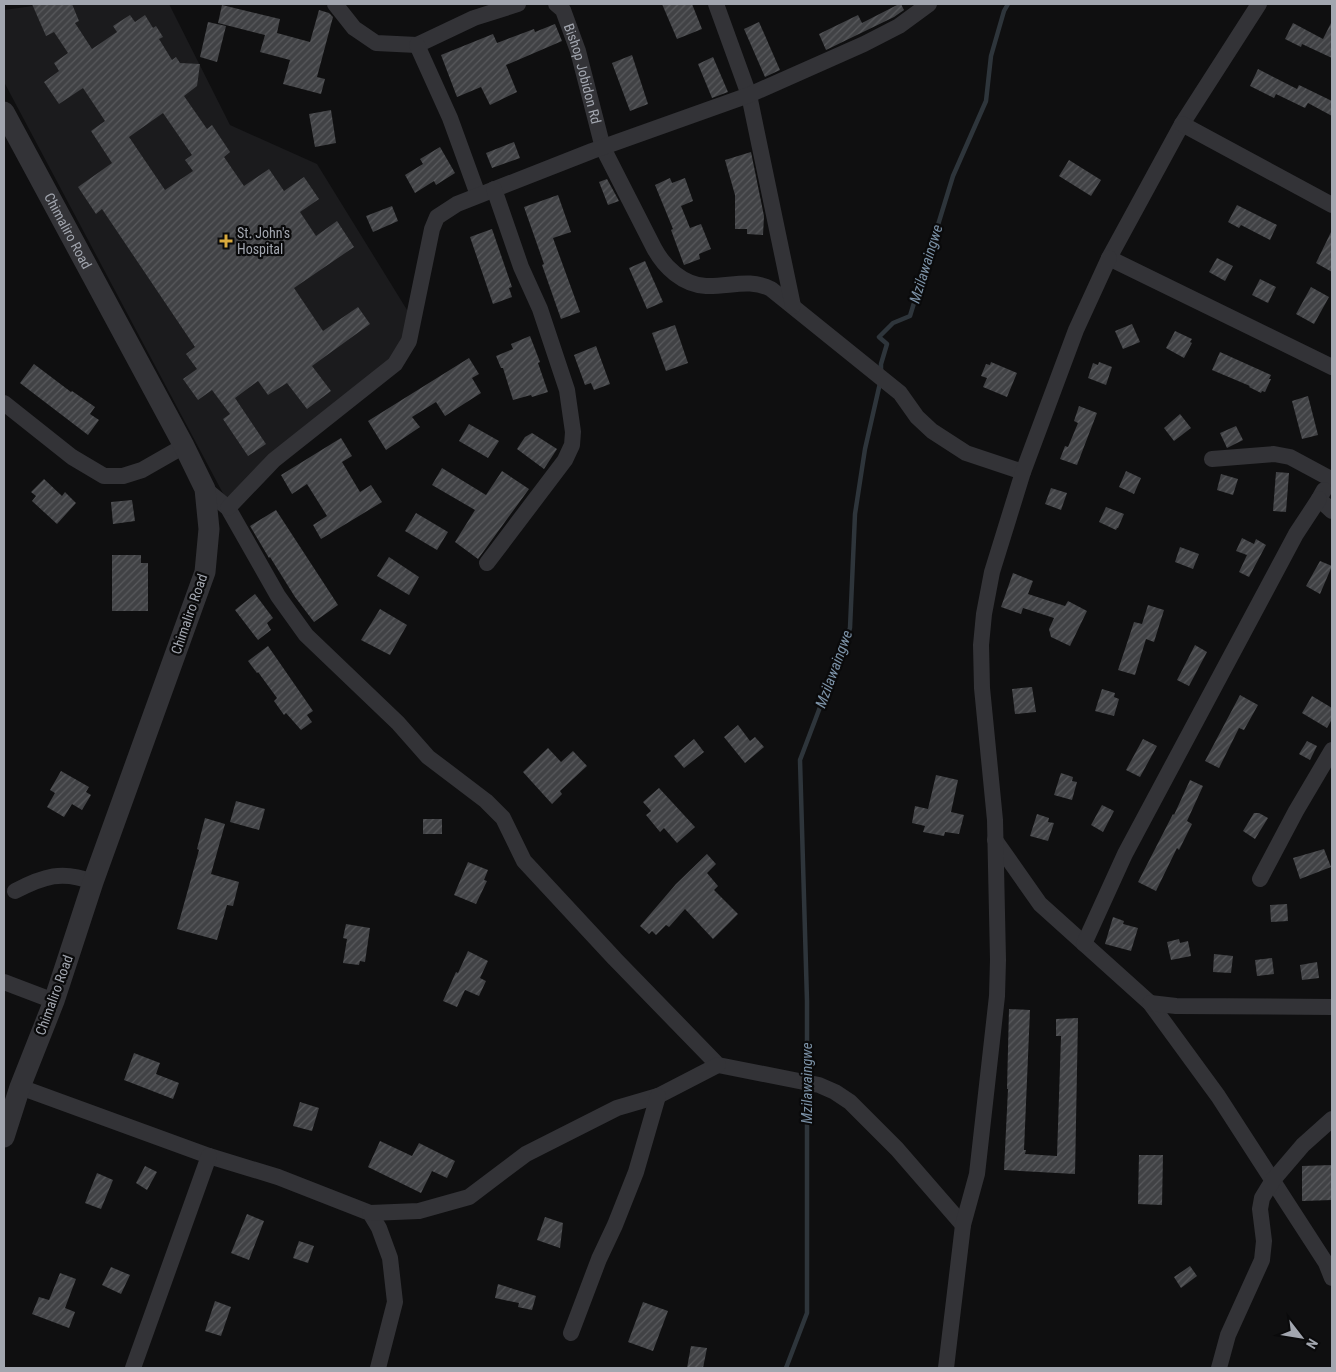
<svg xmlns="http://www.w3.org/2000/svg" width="1336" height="1372" viewBox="0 0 1336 1372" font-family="'Roboto Condensed',sans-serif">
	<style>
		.built { fill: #1b1b1d }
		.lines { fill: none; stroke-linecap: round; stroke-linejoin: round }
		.stream { stroke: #2e353b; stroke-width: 4.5 }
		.building { fill: url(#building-hatch); fill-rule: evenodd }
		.minor { stroke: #333337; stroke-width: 16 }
		.tertiary { stroke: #333337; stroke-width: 21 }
		.poi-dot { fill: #d9aa3e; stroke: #0a0a0b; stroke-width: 2 }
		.labels { text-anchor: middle; stroke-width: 4.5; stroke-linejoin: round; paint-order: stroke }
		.street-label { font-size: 14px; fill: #a2a6af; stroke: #0a0a0b }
		.poi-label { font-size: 14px; fill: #a2a6af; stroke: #0a0a0b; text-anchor: start }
		.water-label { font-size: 15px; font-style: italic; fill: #7c92a7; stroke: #0a0a0b }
	</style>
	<defs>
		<pattern id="building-hatch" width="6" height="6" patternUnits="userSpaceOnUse" patternTransform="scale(1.25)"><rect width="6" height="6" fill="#414245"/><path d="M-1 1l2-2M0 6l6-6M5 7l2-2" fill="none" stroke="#595a5d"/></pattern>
	</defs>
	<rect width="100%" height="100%" fill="#0f0f10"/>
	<path class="built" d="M47,4H169L230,125L317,164L412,318L390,367L226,499L4,82V10Z"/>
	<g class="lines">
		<g class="stream">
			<path d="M881,373V364L887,344L879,337L893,323L910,316L953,176L986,101L991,56L1004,11L1008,4"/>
			<path d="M807,1078V1001L800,760L850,628L855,514L865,449L880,383"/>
			<path d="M786,1368L807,1313V1086"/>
		</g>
	</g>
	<g class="building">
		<path d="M32,4H72L79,21L75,23L92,49L117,32L113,26L130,15L135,22L145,15L153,28L156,26L163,37L159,39L172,60L176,57L180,63L200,64L197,86L184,96L207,129L212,125L230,152L224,157L244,186L269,169L284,191L304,177L319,199L300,212L316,236L337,221L354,247L294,288L323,331L358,307L370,324L312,366L331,391L307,409L287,383L268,395L258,381L235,398L266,444L248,456L223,419L230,414L212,390L198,400L183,379L197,369L186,354L195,347L102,209L96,214L78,187L112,163L91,131L105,121L83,88L59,104L44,82L59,71L54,63L68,53L54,32L46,36ZM163,113L192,155L185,160L193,171L165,190L129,137Z"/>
		<path d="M662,4H692L702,29L677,39Z"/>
		<path d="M899,4H901L904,10L894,17L826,50L819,34L858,15L862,23Z"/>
		<path d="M222,5L280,19L277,33L310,42L319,10L329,13L333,17L317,77L325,79L321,94L283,84L290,60L260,52L265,35L218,23Z"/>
		<path d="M1332,21V58L1302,44L1301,47L1285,39L1293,23L1323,39Z"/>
		<path d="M208,22L226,26L217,62L200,57Z"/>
		<path d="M759,22L780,70L765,77L744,29Z"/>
		<path d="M555,24L562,41L506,65L517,92L490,105L481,87L457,97L441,55L493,34L497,43L534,29L535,32Z"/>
		<path d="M632,55L648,104L630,111L612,63Z"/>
		<path d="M713,57L728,92L712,98L698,64Z"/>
		<path d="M1258,69L1297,89L1299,85L1332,101V116L1308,103L1305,108L1276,94L1274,98L1250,86Z"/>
		<path d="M331,110L336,143L315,147L309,114Z"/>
		<path d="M514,142L520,158L492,168L486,153Z"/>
		<path d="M440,147L455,173L436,185L434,181L415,193L405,175L423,164L420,159Z"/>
		<path d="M751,152L764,216L763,235L747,234V229H735V195L725,160Z"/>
		<path d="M1069,160L1101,180L1091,196L1059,176Z"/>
		<path d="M670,178L672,183L685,178L693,201L681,206L690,228L701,224L711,249L699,254L700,259L684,265L671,230L673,229L655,185Z"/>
		<path d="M607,179L619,201L608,205L599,182Z"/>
		<path d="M558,195L571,232L553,238L580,312L561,319L542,265L544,264L524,207Z"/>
		<path d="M1237,205L1277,225L1270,240L1241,225L1239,228L1228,222Z"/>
		<path d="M392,206L398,221L373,232L366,216Z"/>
		<path d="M492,229L512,287L509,288L512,297L493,304L470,237Z"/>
		<path d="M1332,230V272L1316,263Z"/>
		<path d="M1217,258L1233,266L1225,281L1209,272Z"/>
		<path d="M645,261L663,302L647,309L629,268Z"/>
		<path d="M1260,279L1276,287L1268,303L1252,295Z"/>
		<path d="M1311,287L1329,297L1314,324L1296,314Z"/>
		<path d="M1132,324L1140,342L1123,349L1115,331Z"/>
		<path d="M675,325L688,363L666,371L652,333Z"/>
		<path d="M1175,331L1192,339L1190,342L1192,343L1184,358L1166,348Z"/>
		<path d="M530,336L540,362L538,363L548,392L532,397L531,395L513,400L503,368H501L496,356L513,349L511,344Z"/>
		<path d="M596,346L610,384L594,390L591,383L585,385L574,355Z"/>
		<path d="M1220,352L1271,375L1269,379H1271L1265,392L1262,391L1261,393L1249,387L1250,386L1212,370Z"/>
		<path d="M469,358L479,374L472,378L481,393L445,416L436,402L412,417L420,427L386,450L368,421Z"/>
		<path d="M991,362L1017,373L1007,397L983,387L987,378L981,376L986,364L990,365Z"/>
		<path d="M1099,362L1112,367L1106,385L1088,378L1093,363L1098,365Z"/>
		<path d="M34,364L71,392L72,391L95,407L90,414L99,420L88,435L20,383Z"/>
		<path d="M1308,396L1318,435L1302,439L1292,401Z"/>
		<path d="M1079,406L1097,413L1077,465L1060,459L1065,446L1068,447L1078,423L1074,421Z"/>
		<path d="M1180,414L1191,428L1174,441L1164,428Z"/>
		<path d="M469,424L499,441L488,458L459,441Z"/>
		<path d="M1236,426L1243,440L1227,448L1220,433Z"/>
		<path d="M532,433L557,449L544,469L517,449L525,437Z"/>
		<path d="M341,438L352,456L342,462L360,492L371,485L382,502L321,539L313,525L327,516L307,484L292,494L281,475Z"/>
		<path d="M442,468L486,495L502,471L529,489L478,559L455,542L475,510L432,485Z"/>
		<path d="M1126,471L1141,478L1134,494L1119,487Z"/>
		<path d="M1276,472L1289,473L1286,512L1273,511Z"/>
		<path d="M1221,474L1238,479L1233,495L1217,490Z"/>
		<path d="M44,479L62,496L65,492L76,503L57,524L32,501L36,496L31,492Z"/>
		<path d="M1051,488L1067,493L1061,510L1045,504Z"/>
		<path d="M132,500L135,521L113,524L111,502Z"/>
		<path d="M1106,507L1124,514L1118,528H1117L1116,530L1099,522Z"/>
		<path d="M276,510L338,605L314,622L295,597L270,557L269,558L250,526Z"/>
		<path d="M416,513L448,532L437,550L405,531Z"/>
		<path d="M1242,538L1254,544L1256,539L1266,545L1249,577L1239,572L1247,555L1236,551Z"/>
		<path d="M1180,547L1199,554L1193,569L1175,562Z"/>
		<path d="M112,555H141V563H148V611H112Z"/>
		<path d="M389,557L419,577L409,595L377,576Z"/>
		<path d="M1320,561L1332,566L1320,594L1306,586Z"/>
		<path d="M1013,573L1033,581L1028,594L1065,606L1068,601L1087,611L1070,646L1051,637L1049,629L1054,618L1023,608L1021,614L1001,607Z"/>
		<path d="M255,594L273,618L267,623L271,630L258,640L235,610Z"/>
		<path d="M1148,605L1164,610L1154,642L1146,639L1135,675L1118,670L1134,622L1142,624Z"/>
		<path d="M380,609L407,625L390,655L361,640Z"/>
		<path d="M1195,645L1207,652L1189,686L1177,680Z"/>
		<path d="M268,646L313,711L307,715L312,722L301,730L286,713L284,715L274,701L277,698L258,672L257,673L248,661Z"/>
		<path d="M1032,687L1036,712L1015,714L1012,689Z"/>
		<path d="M1102,689L1115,693L1114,697L1119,699L1114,716L1095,711Z"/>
		<path d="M1240,695L1258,705L1244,730L1239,728L1219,768L1205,761Z"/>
		<path d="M1312,696L1332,708V719L1327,728L1302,713Z"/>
		<path d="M738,725L750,741L755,737L764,747L745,763L724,737Z"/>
		<path d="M694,739L704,752L684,768L674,756Z"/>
		<path d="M1143,739L1157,746L1140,777L1126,770Z"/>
		<path d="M1307,741L1317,746L1310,760L1299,754Z"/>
		<path d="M548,748L561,762L573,751L587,766L560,791L562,794L552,804L523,772Z"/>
		<path d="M61,771L89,787L86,792L91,795L82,810L72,804L64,817L47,807L55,793L50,790Z"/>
		<path d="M1061,773L1073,777L1072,781L1077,782L1072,800L1054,795Z"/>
		<path d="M936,775L958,780L951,812L964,815L959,834L945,832L944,836L923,832L925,826L912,823L915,806L928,809Z"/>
		<path d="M1190,780L1203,786L1187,821L1192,824L1179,850L1177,848L1156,891L1138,882L1173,814L1174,815Z"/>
		<path d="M659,788L695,827L677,843L664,828L660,832L646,815L651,811L643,802Z"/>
		<path d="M236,801L265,809L259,830L230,822Z"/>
		<path d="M1102,805L1114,811L1103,832L1091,825Z"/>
		<path d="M1254,813H1259L1268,818L1255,839L1243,831Z"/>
		<path d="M1037,814L1049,818L1048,822L1054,823L1048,841L1030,836Z"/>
		<path d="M205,818L225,824L211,874L239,882L233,906L227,905L217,940L177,929L199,850L197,849Z"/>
		<rect x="423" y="819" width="19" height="15"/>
		<path d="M1324,849L1331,867L1300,879L1293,858Z"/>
		<path d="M707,854L716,864L707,873L718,886L714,890L738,914L713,939L685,909L669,927L666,925L656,935L652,931L649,934L640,926L676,884Z"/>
		<path d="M468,862L488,870L484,880L487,881L476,904L454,895Z"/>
		<path d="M1287,904L1288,921L1271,922L1270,905Z"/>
		<path d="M1113,917L1124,921L1123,924L1138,928L1131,951L1105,944Z"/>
		<path d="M346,924L370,928L365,962L360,961L359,965L343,963L347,939L343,938Z"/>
		<path d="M1179,939L1180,943L1188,941L1191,956L1171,960L1167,942Z"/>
		<path d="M468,951L488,961L480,978L486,981L479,996L465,990L457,1007L443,1001L456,972L458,973Z"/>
		<path d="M1214,954L1233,956L1231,973L1213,972Z"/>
		<path d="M1272,958L1274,974L1257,976L1255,960Z"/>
		<path d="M1317,962L1319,978L1302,980L1300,965Z"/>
		<path d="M1009,1009L1030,1010L1024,1150H1026L1025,1154L1057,1156L1061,1036H1056V1019L1078,1018L1075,1174L1004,1170L1008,1089H1007Z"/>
		<path d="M134,1053L160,1063L156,1074L179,1083L173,1099L124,1080Z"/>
		<path d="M300,1102L319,1108L312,1131L293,1126Z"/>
		<path d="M380,1141L412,1156L419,1143L455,1161L447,1178L432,1171L421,1193L368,1167Z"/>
		<path d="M1139,1155H1163L1162,1205L1138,1204Z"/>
		<path d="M1332,1165V1200L1302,1201V1166Z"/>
		<path d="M145,1166L157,1172L147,1190L136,1183Z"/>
		<path d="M97,1173L113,1180L101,1209L85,1203Z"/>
		<path d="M247,1214L264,1221L249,1260L231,1253Z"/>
		<path d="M545,1217L563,1223L560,1248L537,1240Z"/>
		<path d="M299,1241L314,1246L308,1263L293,1258Z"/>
		<path d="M1190,1266L1197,1276L1181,1288L1174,1277Z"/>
		<path d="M111,1267L130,1275L121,1294L102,1285Z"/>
		<path d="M60,1273L76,1279L65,1308L75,1312L69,1328L32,1314L39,1297L49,1300Z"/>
		<path d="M498,1284L536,1296L532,1310L518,1307L519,1303L495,1298Z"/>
		<path d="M215,1301L231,1307L221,1336L205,1331Z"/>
		<path d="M643,1302L668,1311L653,1351L628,1342Z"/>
		<path d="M691,1346L707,1348L703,1368H687Z"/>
	</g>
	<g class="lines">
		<g class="minor">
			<path d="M335,4L354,28L376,43L417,45L474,18L518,4"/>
			<path id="s1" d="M556,4L563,10L578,51L603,148L654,248C664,267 683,285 706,286C729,287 750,278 771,289L900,393L917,417L932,431L966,453L1023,472"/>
			<path d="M716,4L749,95L793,306"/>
			<path d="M1259,4L1182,124L1109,258L1332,367"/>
			<path d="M417,45L450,118L478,195"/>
			<path d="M1182,124L1332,205"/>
			<path d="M4,403L72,457L104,476H123L142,470L184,446"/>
			<path d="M1212,459L1274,454L1290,457L1329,478"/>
			<path d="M205,489L228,508L278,596L306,635L398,723L428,757L486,801L503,818L524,861L615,959L718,1065L819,1085L835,1092L850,1102L897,1149L963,1225"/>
			<path d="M1324,490L1319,499L1332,511"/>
			<path d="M228,508L274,460L395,364L409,341L432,229L437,217L457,204L592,151L749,95L864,44L899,26L929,4"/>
			<path d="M487,563L565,460L572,445L573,432L567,390L540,309L521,267L494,189"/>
			<path d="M995,840L1040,904L1150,1003L1218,1096L1326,1263L1332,1278"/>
			<path d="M1260,879L1296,811L1332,750"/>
			<path d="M15,891C44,876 62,870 93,882"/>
			<path d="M1084,944L1125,854L1296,534L1319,499"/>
			<path d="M4,982L54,1001"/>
			<path d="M1150,1003L1176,1006L1332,1007"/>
			<path d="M20,1087L209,1156L278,1177L370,1213L379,1228L390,1258L395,1302L378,1368"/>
			<path d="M370,1213L419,1211L469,1197L526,1154L617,1108L658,1096L718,1065"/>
			<path d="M571,1333L599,1259L615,1225L636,1172L658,1096"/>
			<path d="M133,1368L209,1156"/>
			<path d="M946,1368L963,1225L977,1174L997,996L998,960L995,820L982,688L981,645L984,614L992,572L1023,472L1076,330L1109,258"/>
			<path d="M1219,1368L1228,1335L1262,1260L1264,1241L1260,1209L1262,1198L1273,1180L1303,1145L1332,1119"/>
		</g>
		<path class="tertiary" id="s2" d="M4,112L184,446L205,489L209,529L205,572L93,882L54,1001L20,1087L4,1137"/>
	</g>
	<path class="poi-dot" d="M223.5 233.5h5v5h5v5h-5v5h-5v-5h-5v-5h5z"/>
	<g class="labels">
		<g class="street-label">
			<text dy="5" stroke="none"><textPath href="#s1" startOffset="76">Bishop Jobidon Rd</textPath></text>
			<text dy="5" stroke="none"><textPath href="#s2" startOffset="135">Chimaliro Road</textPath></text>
			<text transform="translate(189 614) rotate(-71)" y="5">Chimaliro Road</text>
			<text transform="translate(54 995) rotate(-70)" y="5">Chimaliro Road</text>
		</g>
		<g class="poi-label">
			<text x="237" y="238">St. John's<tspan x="237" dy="16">Hospital</tspan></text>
		</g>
		<g class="water-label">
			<text transform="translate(926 264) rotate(-73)" y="5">Mzilawaingwe</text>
			<text transform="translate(834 669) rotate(-70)" y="5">Mzilawaingwe</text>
			<text transform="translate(807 1083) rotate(-90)" y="5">Mzilawaingwe</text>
		</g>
	</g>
	<rect width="1336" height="1372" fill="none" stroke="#a2a6af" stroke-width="10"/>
	<g transform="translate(1301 1337) rotate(121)" stroke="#0a0a0b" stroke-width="4" paint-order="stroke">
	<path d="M0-4L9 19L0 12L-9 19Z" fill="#a2a6af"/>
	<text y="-8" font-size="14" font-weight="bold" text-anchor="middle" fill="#a2a6af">N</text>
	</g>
</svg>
